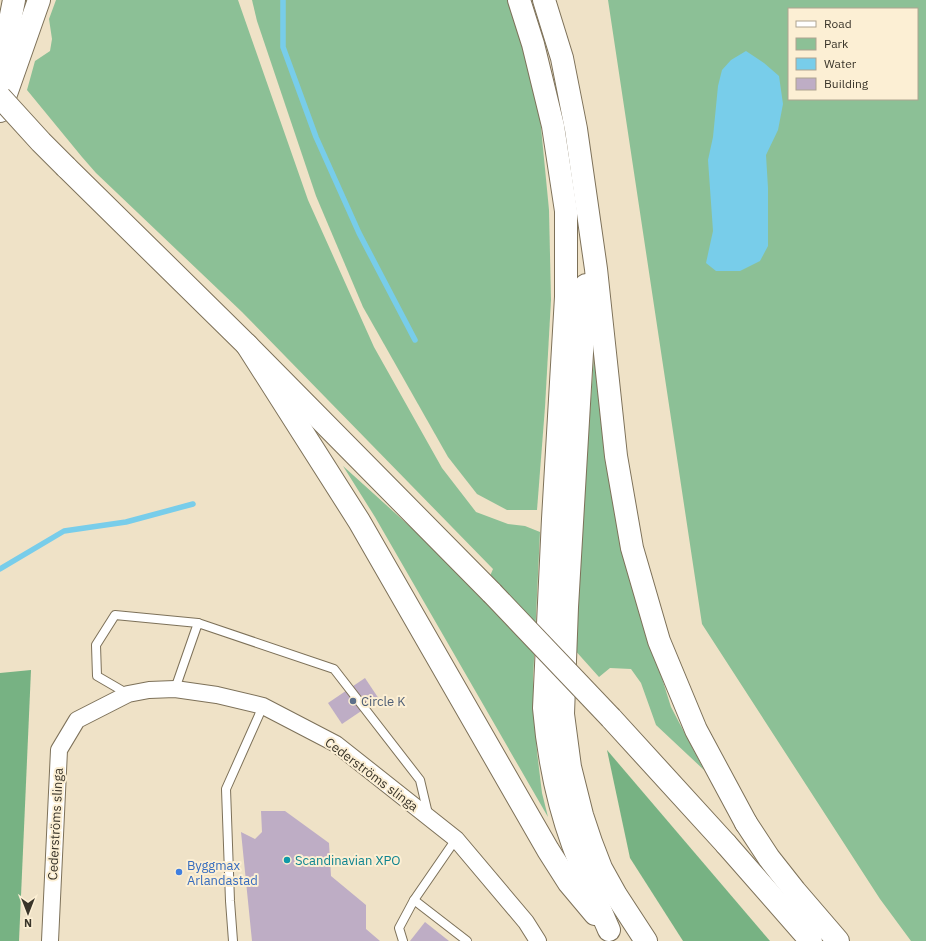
<svg xmlns="http://www.w3.org/2000/svg" width="926" height="941" viewBox="0 0 926 941" font-family="'IBM Plex Sans',sans-serif">
	<style>
		.green { fill: #8cc096; fill-rule: evenodd }
		.forest { fill: #77b283 }
		.water { fill: #78cdea }
		.lines { fill: none; stroke-linecap: round; stroke-linejoin: round }
		.stream { stroke: #78cdea; stroke-width: 5.5 }
		.building { fill: #beadc5 }
		.service-casing { stroke: #7d7159; stroke-width: 10 }
		.minor-casing { stroke: #7d7159; stroke-width: 18 }
		.secondary-casing { stroke: #7d7159; stroke-width: 24 }
		.motorway-casing { stroke: #7d7159; stroke-width: 24 }
		.service { stroke: #fff; stroke-width: 8 }
		.minor { stroke: #fff; stroke-width: 16 }
		.secondary { stroke: #fff; stroke-width: 22 }
		.motorway { stroke: #fff; stroke-width: 22 }
		.motorway-bridge-casing { stroke: #7d7159; stroke-width: 24; stroke-linecap: butt }
		.motorway-bridge { stroke: #fff; stroke-width: 22 }
		.service-dot { fill: #5c6f8a; stroke: #fcefd4; stroke-width: 1.5 }
		.culture-dot { fill: #0f9aa8; stroke: #fcefd4; stroke-width: 1.5 }
		.shop-dot { fill: #3f7fe0; stroke: #fcefd4; stroke-width: 1.5 }
		.labels { text-anchor: middle; stroke-width: 4; stroke-linejoin: round; paint-order: stroke }
		.service-label { font-size: 13px; fill: #4e5e75; stroke: #fcefd4; text-anchor: start }
		.street-label { font-size: 13px; fill: #393429; stroke: #fcefd4 }
		.culture-label { font-size: 13px; fill: #0d838f; stroke: #fcefd4; text-anchor: start }
		.shop-label { font-size: 13px; fill: #366cbe; stroke: #fcefd4; text-anchor: start }
	</style>
	<rect width="100%" height="100%" fill="#efe2c7"/>
	<g class="green">
		<path d="M56,0H238L308,200L374,347L442,468L476,512L508,524L525,526L540,532L533,680L537,752L542,793L548,817L375,517L343,466L415,531L481,597L493,569L242,312L96,173L82,157L27,90L35,61L50,51L52,39L49,19Z"/>
		<path d="M252,0H510L540,117L549,210L551,300L545,407L537,510H507L477,494L448,457L363,307L316,196L257,21Z"/>
		<path d="M608,0H926V941H911L880,899L702,624ZM789,9H917V99H789Z"/>
		<path d="M594,357L605,460L623,554L671,707L704,770L656,725L641,683L631,669L610,668L599,677L573,648Z"/>
	</g>
	<g class="forest">
		<path d="M31,670L19,941H0V673Z"/>
		<path d="M607,750L770,941H683L630,858Z"/>
	</g>
	<path class="water" d="M746,51L764,63L779,76L783,104L778,130L766,155L768,188V246L760,261L740,271H716L706,263L713,231L708,160L713,137L718,86L722,70L731,60Z"/>
	<g class="lines">
		<g class="stream">
			<path d="M283,0V47L316,137L359,233L415,340"/>
			<path d="M0,569L64,531L126,522L193,504"/>
		</g>
	</g>
	<g class="building">
		<path d="M365,678L379,699L342,724L328,703Z"/>
		<path d="M261,811H285L329,843L331,876L366,905V929L380,941H252L241,832L255,839L262,832Z"/>
		<path d="M425,922L449,941H410Z"/>
	</g>
	<g class="lines">
		<g class="service-casing">
			<g id="service">
				<path d="M175,689L198,623L334,669L420,780L428,814"/>
				<path d="M128,694L97,676L96,645L115,615L198,623"/>
				<path d="M414,900L467,941"/>
				<path d="M233,941L230,901L226,789L263,706"/>
				<path d="M403,941L399,928L414,900L456,839"/>
			</g>
		</g>
		<g class="minor-casing">
			<path id="minor" d="M50,941L59,750L77,720L128,694L149,690L175,689L217,695L263,706L336,744L456,839L526,922L538,941"/>
		</g>
		<g class="secondary-casing">
			<g id="secondary">
				<path d="M746,823L769,858L795,891L838,941"/>
				<path d="M726,844L811,941"/>
			</g>
		</g>
		<g class="motorway-casing">
			<g id="motorway">
				<path d="M519,0L533,44L553,126L566,211V297L553,519L544,708C548,755 557,801 573,845C584,874 597,902 609,930"/>
				<path d="M544,0L562,58L576,129L596,269L616,456L632,548L659,641L696,730L746,823"/>
				<path d="M0,71L14,0"/>
				<path d="M0,111L39,0"/>
				<path d="M66,167L247,345L492,593"/>
				<path d="M586,285L567,607L563,714L570,767L582,815L591,842L601,868L616,895L646,941"/>
				<path d="M247,345L359,521L548,850L569,883L595,914"/>
				<path d="M611,718L726,844"/>
			</g>
		</g>
		<use href="#service" class="service"/>
		<use href="#minor" class="minor"/>
		<use href="#secondary" class="secondary"/>
		<use href="#motorway" class="motorway"/>
		<g class="motorway-bridge-casing">
			<g id="motorway-bridge">
				<path d="M0,97L41,142L66,167"/>
				<path d="M492,593L611,718"/>
			</g>
		</g>
		<use href="#motorway-bridge" class="motorway-bridge"/>
	</g>
	<circle class="service-dot" cx="353" cy="701" r="4"/>
	<circle class="culture-dot" cx="287" cy="860" r="4"/>
	<circle class="shop-dot" cx="179" cy="872" r="4"/>
	<g class="labels">
		<g class="service-label">
			<text x="361" y="706">Circle K</text>
		</g>
		<g class="street-label">
			<text transform="translate(372 774) rotate(37)" y="5">Cederströms slinga</text>
			<text transform="translate(55 824) rotate(-87)" y="5">Cederströms slinga</text>
		</g>
		<g class="culture-label">
			<text x="295" y="865">Scandinavian XPO</text>
		</g>
		<g class="shop-label">
			<text x="187" y="870">Byggmax<tspan x="187" dy="15">Arlandastad</tspan></text>
		</g>
	</g>
	<rect x="788" y="8" width="130" height="92" fill="#fcefd4" stroke="#aea490"/>
	<rect x="796" y="21" width="20" height="6" fill="#ffffff" stroke="#aea490"/>
	<text x="824" y="28" font-size="12" fill="#393429">Road</text>
	<rect x="796" y="38" width="20" height="12" fill="#8cc096" stroke="#aea490"/>
	<text x="824" y="48" font-size="12" fill="#393429">Park</text>
	<rect x="796" y="58" width="20" height="12" fill="#78cdea" stroke="#aea490"/>
	<text x="824" y="68" font-size="12" fill="#393429">Water</text>
	<rect x="796" y="78" width="20" height="12" fill="#beadc5" stroke="#aea490"/>
	<text x="824" y="88" font-size="12" fill="#393429">Building</text>
	<g transform="translate(28 913) rotate(180)" stroke="#fcefd4" stroke-width="3" paint-order="stroke">
	<path d="M0-3L7 15L0 10L-7 15Z" fill="#393429"/>
	<text y="-6" font-size="11" font-weight="bold" text-anchor="middle" fill="#393429">N</text>
	</g>
</svg>
